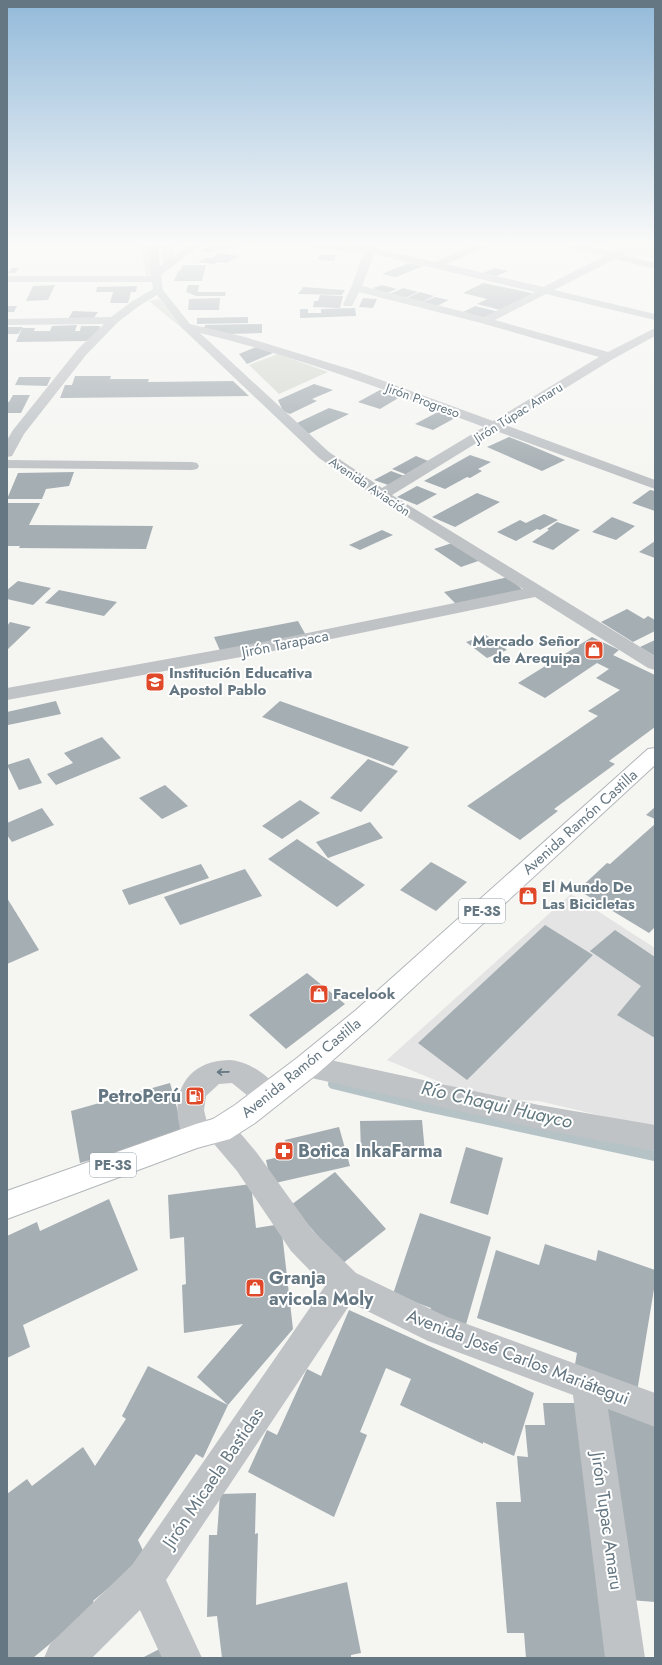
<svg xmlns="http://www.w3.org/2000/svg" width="662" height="1665" viewBox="0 0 662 1665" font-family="Jost,sans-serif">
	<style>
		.built { fill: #e3e4e3 }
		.green { fill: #d5dad1 }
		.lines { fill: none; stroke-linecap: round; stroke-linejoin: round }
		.stream { stroke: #b5c2c6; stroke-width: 10 }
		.building { fill: #a5aeb3 }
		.highway-casing { stroke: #b2b6b9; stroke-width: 2 }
		.minor { fill: #bfc3c6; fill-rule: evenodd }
		.highway { fill: #fff; fill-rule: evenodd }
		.oneway { stroke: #657782 }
		.labels { text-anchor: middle; stroke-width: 4; stroke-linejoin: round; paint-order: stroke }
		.far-street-label { font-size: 13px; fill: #657782; stroke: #fff }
		.shield { fill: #fff; stroke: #93a0a8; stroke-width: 1 }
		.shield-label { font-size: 14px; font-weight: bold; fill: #657782 }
		.poi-label { font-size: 15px; font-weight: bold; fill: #657782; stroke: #fff; text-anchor: start }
		.street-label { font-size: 15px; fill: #657782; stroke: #fff }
		.near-poi-label { font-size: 18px; font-weight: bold; fill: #657782; stroke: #fff; text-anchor: start }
		.near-street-label { font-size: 18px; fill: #657782; stroke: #fff }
		.near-water-label { font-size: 19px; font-style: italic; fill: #61787f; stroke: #fff }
	</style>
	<rect width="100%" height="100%" fill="#f5f5f2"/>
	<g class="built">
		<path d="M601,245H655V258Z"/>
		<path d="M571,894L655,948V1126L637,1124L539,1101L478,1098L387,1060Z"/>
	</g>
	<g class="green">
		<path d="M141,245H149L151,275L146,276Z"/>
		<path d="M162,245H174V258L163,266Z"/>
		<path d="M159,299L161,301L184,330L149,301Z"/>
		<path d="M278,354L328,372L279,394L249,365Z"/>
	</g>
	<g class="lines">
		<path class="stream" d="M333,1084L423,1106L655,1156"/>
	</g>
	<g class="building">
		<path d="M220,245H236L230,249L219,248L222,246Z"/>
		<path d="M209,246L220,247L212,252L202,251Z"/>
		<path d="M219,253L238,256L227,263L218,262L215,264L198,262L205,258H212Z"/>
		<path d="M320,255H336L334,261L318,260Z"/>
		<path d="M409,263L423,266L396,277L382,274Z"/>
		<path d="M183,265H206L202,281H174L178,271H180Z"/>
		<path d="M12,268H19L15,273H8Z"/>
		<path d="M495,268L508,271L496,276L483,273Z"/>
		<path d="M483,283L508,288L536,294L504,311L477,304L487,299L463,293Z"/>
		<path d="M55,285L48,300L26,301L33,286Z"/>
		<path d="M188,285H199L198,292H226L225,296H196L186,292Z"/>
		<path d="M382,285L397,289L385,294L370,291L375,288H373Z"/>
		<path d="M137,286L136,292H131L128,303H110L113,292H96L97,287Z"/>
		<path d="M303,287L345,290L342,295L298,294Z"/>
		<path d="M403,288L418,292L405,298L390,294Z"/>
		<path d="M420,292L434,296L422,302L407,298Z"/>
		<path d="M320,295L343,296L340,308L313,307L314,301H318Z"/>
		<path d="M435,297L449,300L437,306L423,302Z"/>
		<path d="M220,298L219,310H188L189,299Z"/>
		<path d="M363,298L377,299L373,308L359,307Z"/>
		<path d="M7,306H17L14,312H7Z"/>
		<path d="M475,306L499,312L483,320L459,314Z"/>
		<path d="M355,308L356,316L300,318V309H308V313H321V309Z"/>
		<path d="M73,311L98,312L93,319H68Z"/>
		<path d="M248,317V323L197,324V318Z"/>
		<path d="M262,324V333L230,334L204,328L205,325Z"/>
		<path d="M77,325L75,331H80L81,326H100L99,332L86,341L16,342L22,328H35L34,331H50L52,326Z"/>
		<path d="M7,327H23L18,334H7Z"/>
		<path d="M256,347L273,353L247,364L239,354Z"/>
		<path d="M75,376H111L110,379H149L148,382L233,381L249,396L60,398L65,385H72Z"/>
		<path d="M19,377H51L47,386L15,385Z"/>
		<path d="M314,384L333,390L312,399L317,401L290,414L283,411L278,400Z"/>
		<path d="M380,390L400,397L380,409L358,402Z"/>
		<path d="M13,395H30L21,413H7V402H9Z"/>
		<path d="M329,408L349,414L308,434L297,423Z"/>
		<path d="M438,412L455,418L433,430L415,424Z"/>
		<path d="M509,437L527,444L565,460L542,471L487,447Z"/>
		<path d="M470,455L491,462L478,469L482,471L470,478L467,477L445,489L424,481Z"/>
		<path d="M416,456L433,463L410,476L392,469Z"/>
		<path d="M391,471L407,477L391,486L374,480Z"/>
		<path d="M74,472L69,486L46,489L42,499H7L18,473Z"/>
		<path d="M417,486L437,494L417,505L397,497Z"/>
		<path d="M650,490L655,491V511L632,503Z"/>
		<path d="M477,493L500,502L455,527L432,517Z"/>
		<path d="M7,503H40L29,525L153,526L146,549L19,548L20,546H7Z"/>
		<path d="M544,514L558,520L540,530L537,529L516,541L497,532L520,520L526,523Z"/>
		<path d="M612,517L635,526L616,540L592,532Z"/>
		<path d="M557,522L580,530L553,550L532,542L549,530L547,529Z"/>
		<path d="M382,530L393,535L360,550L349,545Z"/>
		<path d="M655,541V558L639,552Z"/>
		<path d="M455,542L481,560L461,567L434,549Z"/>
		<path d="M508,577L524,591L459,607L444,592Z"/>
		<path d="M18,581L51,588L33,605L7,599V590Z"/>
		<path d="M59,590L117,602L104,616L45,603Z"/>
		<path d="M627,609L644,619L648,616L655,620V631L633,642L601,622Z"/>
		<path d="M298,621L308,639L222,655L214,637Z"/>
		<path d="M10,622L31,627L7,650V626Z"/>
		<path d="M486,635L507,650L487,658L466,642Z"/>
		<path d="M592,637L619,650L613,655L655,675V727L609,761L615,764L554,809L558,811L520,840L467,806L598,716L588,711L620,690L596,678L609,669L597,663L545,698L518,683Z"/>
		<path d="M655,640V656L640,647Z"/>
		<path d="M56,701L61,714L8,725L7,712Z"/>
		<path d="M280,701L409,747L393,766L262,717Z"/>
		<path d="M102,737L121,758L56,785L47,774L73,763L64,753Z"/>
		<path d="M29,758L42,783L19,790L7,765Z"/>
		<path d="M368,759L398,771L361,812L330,798Z"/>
		<path d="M165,785L188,806L162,819L139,798Z"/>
		<path d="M300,800L320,813L282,839L262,826Z"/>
		<path d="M655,807V819L646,815Z"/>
		<path d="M42,808L54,825L12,842L7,835V823Z"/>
		<path d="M370,822L383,838L328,858L316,842Z"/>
		<path d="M655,824V927L649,933L578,890L607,863L610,864Z"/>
		<path d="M297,839L365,885L337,907L268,859Z"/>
		<path d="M431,862L467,882L436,911L400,890Z"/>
		<path d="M201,864L209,878L129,905L122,890Z"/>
		<path d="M245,869L262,896L180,925L164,897Z"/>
		<path d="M7,898L39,950L7,964Z"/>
		<path d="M545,925L593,955L467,1080L418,1043Z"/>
		<path d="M615,930L655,957V1038L617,1015L641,986L590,951Z"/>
		<path d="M307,973L345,1004L286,1049L249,1015Z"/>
		<path d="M170,1083L184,1133L80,1163L71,1111Z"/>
		<path d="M422,1120L425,1153H361L360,1121Z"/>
		<path d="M339,1127L350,1166L271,1184L266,1160L288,1155L285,1140Z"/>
		<path d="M466,1147L503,1158L488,1215L450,1203Z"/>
		<path d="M335,1172L386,1229L342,1264L291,1205Z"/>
		<path d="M251,1184L256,1228L281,1224L293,1329L228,1405L203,1458L196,1454L138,1540L146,1557L93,1601L95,1606L33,1658H7V1494L27,1479L32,1486L83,1447L95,1466L126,1419L122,1416L148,1366L228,1405L197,1377L243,1324L184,1333L182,1285L186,1284L184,1237L170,1239L168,1195Z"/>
		<path d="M109,1199L138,1270L23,1325L30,1347L7,1358V1236L37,1222L40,1231Z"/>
		<path d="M420,1213L491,1237L465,1328L428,1315L431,1308L393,1294Z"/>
		<path d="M545,1244L596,1261L598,1250L655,1270V1283L637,1392L574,1370L577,1353L477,1318L496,1250L539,1265Z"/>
		<path d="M349,1310L534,1393L514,1456L483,1442V1444L400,1405L411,1379L386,1368L360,1432L367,1435L334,1517L248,1472L267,1430L277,1435L307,1369L321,1376Z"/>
		<path d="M605,1398L655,1420V1602L630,1600Z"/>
		<path d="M543,1403H580L620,1658H526L524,1633H507L496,1502H521L517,1456L528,1457L525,1425H545Z"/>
		<path d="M256,1493L255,1534L258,1533L256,1605L347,1582L361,1653L351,1655V1658H222L217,1616L207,1617L209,1535H217L220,1494Z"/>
		<path d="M171,1643L175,1658H142Z"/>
	</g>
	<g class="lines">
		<g class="highway-casing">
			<path id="highway" d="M655,748V765L374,1024L317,1074L255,1123L230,1139L197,1148L7,1219V1191L196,1124L213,1119L235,1105L297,1058L356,1010L648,749Z"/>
		</g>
		<g class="minor">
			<path d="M148,245H158L160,266L190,245H201L161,275L163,290L190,324L245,337L359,372L493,421L599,357L481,323L359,292L352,306H344L343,304L351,288L364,252L314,248L311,247L309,245H343L366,247L367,245H377L376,249L435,262L475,245H488L486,247L446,264L543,287L605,256L568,247L566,245H582L613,252L621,249L626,252L623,255L655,263V269L615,259L554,290L655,314V320L546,294L495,320L608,352L655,328V336L613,359L505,425L655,480V489L496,431L392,495L655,656V670L648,668L535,597L273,651L7,700V688L273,640L523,589L377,498L319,458L183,329L157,295L139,306L118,322L86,355L24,434L12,456L7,457V440L13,430L78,349L104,324L7,325V319L111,317L131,302L153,289L152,282H7V276H151ZM374,254L535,292L484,317L362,286ZM200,333C297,356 391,392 484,427L382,488L329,452Z"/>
			<path d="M7,460L192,462L197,463L199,466L197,469L192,470L7,468Z"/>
			<path d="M307,1055L539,1105L655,1125V1151L539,1129L307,1077L297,1074L294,1066L297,1058Z"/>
			<path d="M229,1060C250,1061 273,1078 282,1096L278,1104L268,1108L258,1104L232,1083L219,1084L206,1096L204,1110L208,1127L210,1121L220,1118L230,1121L257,1153L313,1231L356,1273L445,1316L655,1393V1427L608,1409L645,1658H605L573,1395L428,1341L351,1303L166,1580L202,1658H162L140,1610L92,1658H44L50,1644L132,1565L325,1286L291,1251L237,1171L209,1138L206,1145L196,1148L186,1145C167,1105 179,1061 229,1060Z"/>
		</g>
		<use href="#highway" class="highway"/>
	</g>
	<defs><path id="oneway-shaft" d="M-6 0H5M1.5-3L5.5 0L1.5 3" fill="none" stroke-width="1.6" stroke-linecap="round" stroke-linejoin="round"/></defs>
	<use class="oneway" href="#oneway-shaft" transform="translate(223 1072) rotate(179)"/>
	<linearGradient id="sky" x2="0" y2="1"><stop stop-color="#93bada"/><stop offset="0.51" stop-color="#fafaf9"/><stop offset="1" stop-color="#fafaf9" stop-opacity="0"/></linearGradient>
	<rect width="662" height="478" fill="url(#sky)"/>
	<defs>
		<g id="shop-square" transform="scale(1)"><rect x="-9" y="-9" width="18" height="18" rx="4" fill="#df4929" stroke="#fff"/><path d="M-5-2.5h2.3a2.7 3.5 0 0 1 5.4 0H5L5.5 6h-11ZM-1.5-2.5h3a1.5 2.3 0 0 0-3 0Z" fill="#fff"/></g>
		<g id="school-square" transform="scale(1)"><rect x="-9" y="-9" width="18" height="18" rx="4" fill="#df4929" stroke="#fff"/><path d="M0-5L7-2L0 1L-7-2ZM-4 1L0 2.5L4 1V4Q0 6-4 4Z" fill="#fff"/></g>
		<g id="fuel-square" transform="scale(1)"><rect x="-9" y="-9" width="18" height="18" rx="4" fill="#df4929" stroke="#fff"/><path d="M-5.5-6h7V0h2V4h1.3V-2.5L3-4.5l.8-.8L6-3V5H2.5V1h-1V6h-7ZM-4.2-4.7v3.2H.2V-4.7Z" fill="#fff"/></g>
		<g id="pharmacy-square" transform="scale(1)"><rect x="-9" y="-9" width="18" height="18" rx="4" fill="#df4929" stroke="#fff"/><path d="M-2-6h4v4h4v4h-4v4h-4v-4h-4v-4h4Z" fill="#fff"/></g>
	</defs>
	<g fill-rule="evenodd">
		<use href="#shop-square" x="594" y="650"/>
		<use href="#school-square" x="155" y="682"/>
		<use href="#shop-square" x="528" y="896"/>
		<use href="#shop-square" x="319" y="994"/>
		<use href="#fuel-square" x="195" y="1096"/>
		<use href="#pharmacy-square" x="284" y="1151"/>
		<use href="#shop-square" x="255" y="1288"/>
	</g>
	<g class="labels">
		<g class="far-street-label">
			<text transform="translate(423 400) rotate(20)" y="5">Jirón Progreso</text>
			<text transform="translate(518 412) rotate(-32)" y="5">Jirón Túpac Amaru</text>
			<text transform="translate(370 486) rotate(34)" y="5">Avenida Aviación</text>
		</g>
		<g class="shield">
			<rect x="459" y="899" width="46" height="24" rx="3"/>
			<rect x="90" y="1153" width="46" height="24" rx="3"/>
		</g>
		<g class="shield-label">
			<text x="482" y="916">PE-3S</text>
			<text x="113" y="1170">PE-3S</text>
		</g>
		<g class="poi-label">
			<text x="580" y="646" text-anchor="end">Mercado Señor<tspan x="580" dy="17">de Arequipa</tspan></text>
			<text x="169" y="678">Institución Educativa<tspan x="169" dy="17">Apostol Pablo</tspan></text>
			<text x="542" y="892">El Mundo De<tspan x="542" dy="17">Las Bicicletas</tspan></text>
			<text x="333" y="999">Facelook</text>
		</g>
		<g class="street-label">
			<text transform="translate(285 644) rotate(-11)" y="5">Jirón Tarapaca</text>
			<text transform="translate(580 822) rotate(-42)" y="5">Avenida Ramón Castilla</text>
			<text transform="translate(301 1068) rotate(-39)" y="5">Avenida Ramón Castilla</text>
		</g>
		<g class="near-poi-label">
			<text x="181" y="1102" text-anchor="end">PetroPerú</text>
			<text x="298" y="1157">Botica InkaFarma</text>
			<text x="269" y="1284">Granja<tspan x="269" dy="21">avicola Moly</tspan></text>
		</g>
		<g class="near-street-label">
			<text transform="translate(518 1357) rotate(21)" y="6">Avenida José Carlos Mariátegui</text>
			<text transform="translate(213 1478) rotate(-56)" y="6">Jirón Micaela Bastidas</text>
			<text transform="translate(607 1521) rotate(82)" y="6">Jirón Tupac Amaru</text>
		</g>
		<g class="near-water-label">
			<text transform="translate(497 1104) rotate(13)" y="7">Río Chaqui Huayco</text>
		</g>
	</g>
	<rect width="662" height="1665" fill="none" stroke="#657782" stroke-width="16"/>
</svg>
